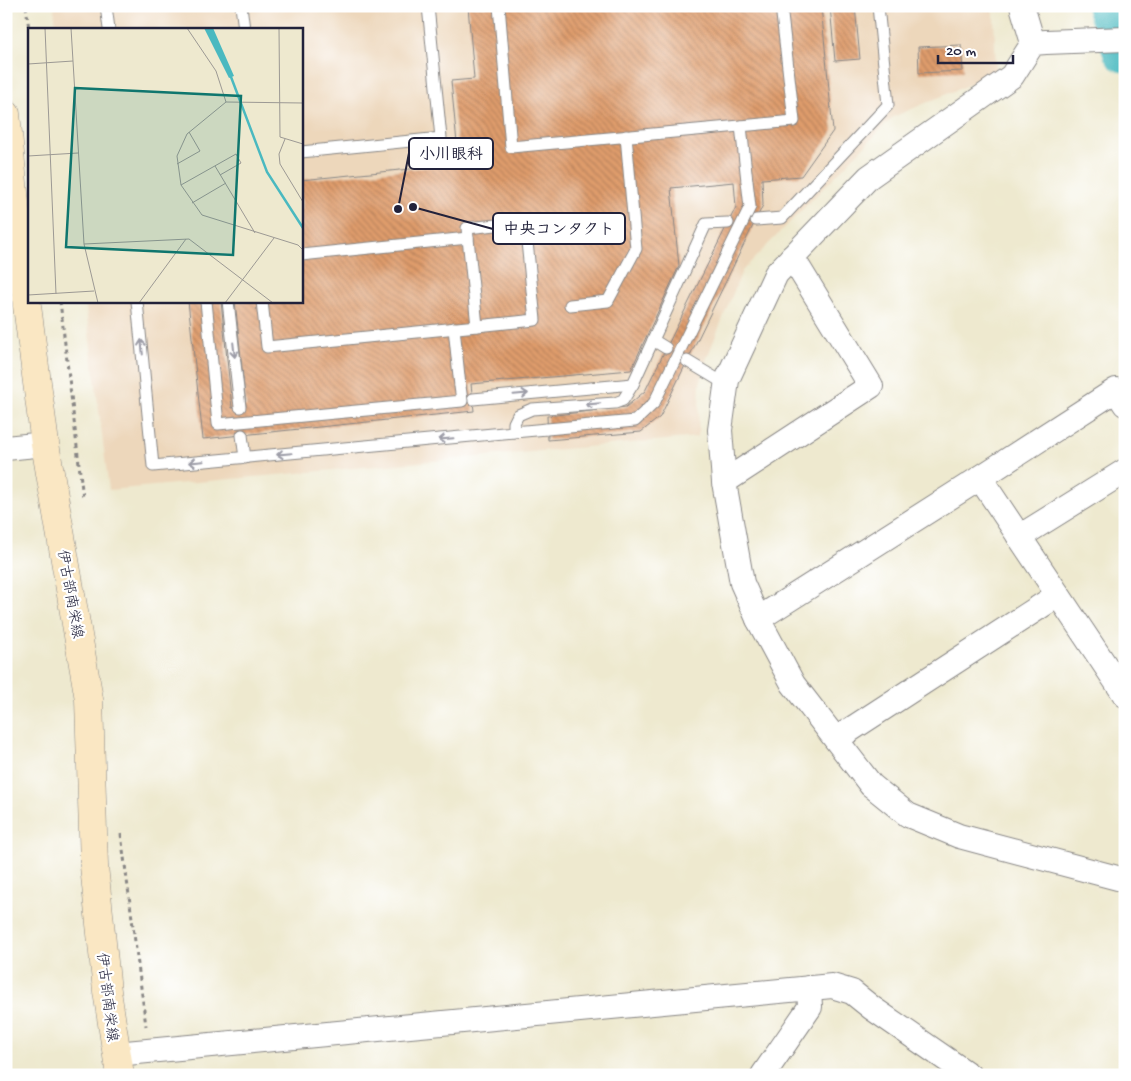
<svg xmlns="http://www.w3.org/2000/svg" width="1131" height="1081" viewBox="0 0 1131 1081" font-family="'Gochi Hand','Klee One',sans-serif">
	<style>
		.built { fill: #edd7bb }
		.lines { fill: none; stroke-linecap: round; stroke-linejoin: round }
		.river { stroke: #4ab9c0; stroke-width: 45 }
		.building { fill: url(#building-back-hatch) }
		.service-casing { stroke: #888685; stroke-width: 13 }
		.minor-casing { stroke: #888685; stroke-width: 26 }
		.secondary-casing { stroke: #888685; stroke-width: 29 }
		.path { stroke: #888685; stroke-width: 3; stroke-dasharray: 4 4; stroke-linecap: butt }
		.service { stroke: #fff; stroke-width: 11 }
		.minor { stroke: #fff; stroke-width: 24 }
		.secondary { stroke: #fae7c3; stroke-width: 28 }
		.service-bridge-casing { stroke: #888685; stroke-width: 13; stroke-linecap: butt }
		.service-bridge { stroke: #fff; stroke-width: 11 }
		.oneway { stroke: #9c9ca7 }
		.labels { text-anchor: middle; stroke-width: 4.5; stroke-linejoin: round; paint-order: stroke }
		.street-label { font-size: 15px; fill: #22223b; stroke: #fff }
		.inset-river { fill: none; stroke: #4ab9c0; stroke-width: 2.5 }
		.inset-road { fill: none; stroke: #9c9994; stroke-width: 1 }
		.view { fill: #0f766e; fill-opacity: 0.15; stroke: #0f766e; stroke-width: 2.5 }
		.inset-edge { fill: none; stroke: #22223b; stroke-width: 2.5 }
		.leader { fill: none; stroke: #22223b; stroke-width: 2 }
		.callout-dot { fill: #22223b; stroke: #fff; stroke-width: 2 }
		.callout { fill: #fff; stroke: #22223b; stroke-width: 2 }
		.callout-label { font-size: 16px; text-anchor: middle; font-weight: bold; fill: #22223b }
	</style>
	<defs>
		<pattern id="building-back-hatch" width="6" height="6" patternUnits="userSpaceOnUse" patternTransform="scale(1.25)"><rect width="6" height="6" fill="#df9c6c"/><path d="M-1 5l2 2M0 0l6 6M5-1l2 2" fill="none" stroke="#b47f5a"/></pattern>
	</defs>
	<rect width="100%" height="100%" fill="#fff"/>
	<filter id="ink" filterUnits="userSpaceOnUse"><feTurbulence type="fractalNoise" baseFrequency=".02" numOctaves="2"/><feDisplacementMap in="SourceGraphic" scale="10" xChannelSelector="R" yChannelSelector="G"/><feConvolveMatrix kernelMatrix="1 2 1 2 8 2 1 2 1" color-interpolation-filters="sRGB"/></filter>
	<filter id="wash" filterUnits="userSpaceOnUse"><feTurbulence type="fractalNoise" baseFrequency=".0096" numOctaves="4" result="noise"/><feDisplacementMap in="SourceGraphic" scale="20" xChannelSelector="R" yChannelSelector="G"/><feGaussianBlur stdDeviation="1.12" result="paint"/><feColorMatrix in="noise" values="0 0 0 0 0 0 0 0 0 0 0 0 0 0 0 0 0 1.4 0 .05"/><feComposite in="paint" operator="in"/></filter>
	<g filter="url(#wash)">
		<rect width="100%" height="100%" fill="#eee9cf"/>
		<path class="built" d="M54,6H989L994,15L996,73L893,117L742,271L706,360L700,384L698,437L109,490L85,301H301V29H56Z"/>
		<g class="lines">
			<path class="river" d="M1109,6L1125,50"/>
		</g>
		<g id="blocks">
			<g class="building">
				<path d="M468,6H821L833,131L801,176L762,179L763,205L660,417L641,432L548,440L547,416L626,407L645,391L736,207L734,182L671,188L679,266L631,370L471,384L474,411L203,439L188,301H221L232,408L246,406L235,301H301V180L459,164L451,81L474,79Z"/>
				<path d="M830,6H855L860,59L835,61Z"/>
				<path d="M961,45L963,71L919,73L918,47Z"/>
			</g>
		</g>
	</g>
	<g filter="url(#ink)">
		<use href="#blocks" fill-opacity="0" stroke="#888685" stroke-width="1"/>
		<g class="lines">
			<g class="service-casing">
				<g id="service">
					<path d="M106,6L109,29"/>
					<path d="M241,6L244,29"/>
					<path d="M499,6L511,147L794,121L781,6"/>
					<path d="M741,126L747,181"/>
					<path d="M301,152L441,138L428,6"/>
					<path d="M756,220L782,218L888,105L878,6"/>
					<path d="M468,238L467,228L525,222L535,320L477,326"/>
					<path d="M137,301L153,466L514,432V423L518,415L532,409L615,403L623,400L633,384L706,224L728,223"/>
					<path d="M228,301L240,407"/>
					<path d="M262,301L267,347L477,326L468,238L301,255"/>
					<path d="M570,305L608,301L636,249L626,136"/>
					<path d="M454,328L460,386"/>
					<path d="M653,340L666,348"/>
					<path d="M687,361L727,385"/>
					<path d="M473,399L633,384"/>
					<path d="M514,432L547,429"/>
					<path d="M242,435L245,458"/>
				</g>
			</g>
			<g class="minor-casing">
				<g id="minor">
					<path d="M1022,6L1033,43"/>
					<path d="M1125,39L1046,42L1033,43L1012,76L869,177L776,274L727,380L720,430L724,482L742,583L758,619L793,684L871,785L908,815L959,836L1125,880"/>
					<path d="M6,448L45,444"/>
					<path d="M980,478L1125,695"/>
					<path d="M724,482L871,386L792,257"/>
					<path d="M1019,537L1125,471"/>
					<path d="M758,619L980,478L1116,390L1125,404"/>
					<path d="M836,739L1058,595"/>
					<path d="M116,1054L832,986L852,992L872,1008L969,1075"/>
					<path d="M763,1075L810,1007L809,988"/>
				</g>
			</g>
			<g class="secondary-casing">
				<path id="secondary" d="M6,114L20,252L45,444L89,699L94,866L107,991L120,1075"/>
			</g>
			<g class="path">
				<path d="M26,6L29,29"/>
				<path d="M60,301L83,498"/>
				<path d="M121,834L146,1026"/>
			</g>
			<use href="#service" class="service"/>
			<use href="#minor" class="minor"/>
			<use href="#secondary" class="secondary"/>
			<g class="service-bridge-casing">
				<g id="service-bridge">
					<path d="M206,301L218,424L462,401L460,386"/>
					<path d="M547,429L635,421L654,403L750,207L747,181"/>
				</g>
			</g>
			<use href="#service-bridge" class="service-bridge"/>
		</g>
		<defs><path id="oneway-shaft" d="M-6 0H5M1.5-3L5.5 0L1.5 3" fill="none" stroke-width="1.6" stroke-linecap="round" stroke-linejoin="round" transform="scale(1.25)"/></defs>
		<g class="oneway">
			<use href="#oneway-shaft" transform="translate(142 347) rotate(-96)"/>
			<use href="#oneway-shaft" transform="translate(234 350) rotate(84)"/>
			<use href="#oneway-shaft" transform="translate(521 394) rotate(-5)"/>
			<use href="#oneway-shaft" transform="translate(593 404) rotate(175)"/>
			<use href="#oneway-shaft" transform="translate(446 439) rotate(175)"/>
			<use href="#oneway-shaft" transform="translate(284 454) rotate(175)"/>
			<use href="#oneway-shaft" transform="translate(196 462) rotate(175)"/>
		</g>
	</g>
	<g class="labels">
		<g class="street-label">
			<text transform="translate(71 594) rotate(80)" y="5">伊古部南栄線</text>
			<text transform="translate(108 997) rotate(83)" y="5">伊古部南栄線</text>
		</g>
	</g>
	<g transform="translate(28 28)">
		<rect width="275" height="275" fill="#eee9cf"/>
		<path d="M176,0H185L206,48L201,50Z" fill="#4ab9c0"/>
		<path class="inset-river" d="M200,41L239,144L275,200"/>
		<path class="inset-road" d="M17,0L28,266M43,0L56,216L70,275M159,0L188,43L198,74M251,0L252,109L275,116M0,36L45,33M275,75L198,74L159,106L149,128L153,157L174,187L270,217L275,222M257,111L251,126L252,136L275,174M0,128L50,125M149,136L172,123L161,104M187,138L227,205M153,157L208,126L213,135L192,147M164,175L198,155M56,216L161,211L245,275M0,267L66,263M111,275L158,211M197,275L246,210"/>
		<path class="view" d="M47,60L213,68L205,227L38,219Z"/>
		<rect width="275" height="275" class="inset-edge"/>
	</g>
	<path class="leader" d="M398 209L409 153M413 207L493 229"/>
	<g class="callout-dot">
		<circle cx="398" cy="209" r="5"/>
		<circle cx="413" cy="207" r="5"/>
	</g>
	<g class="callout">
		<rect x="409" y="138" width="84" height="31" rx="5"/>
		<rect x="493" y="213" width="132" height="31" rx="5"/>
	</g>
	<g class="callout-label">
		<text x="451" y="159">小川眼科</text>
		<text x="559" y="234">中央コンタクト</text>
	</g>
	<rect width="1131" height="1081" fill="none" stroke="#fff" stroke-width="25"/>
	<path d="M938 55v8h75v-8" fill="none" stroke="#22223b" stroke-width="2.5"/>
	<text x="946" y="55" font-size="15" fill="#22223b" stroke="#ffffff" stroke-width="4" paint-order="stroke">20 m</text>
</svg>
